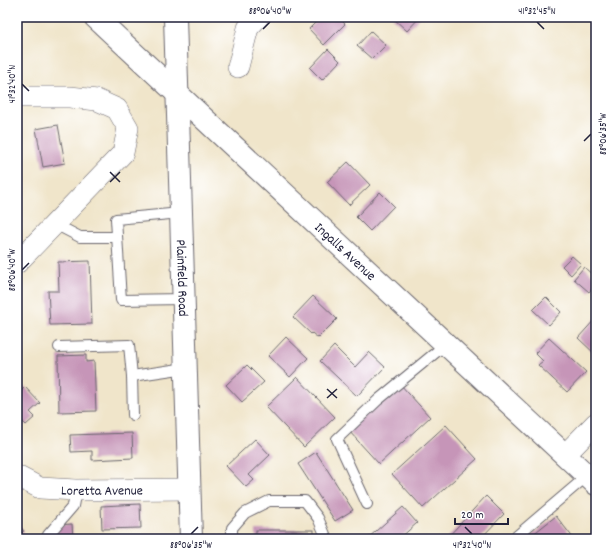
<svg xmlns="http://www.w3.org/2000/svg" width="613" height="556" viewBox="0 0 613 556" font-family="Dekko,sans-serif">
	<style>
		.building { fill: #c695b8 }
		.lines { fill: none; stroke-linecap: round; stroke-linejoin: round }
		.service-casing { stroke: #6a666d; stroke-width: 12 }
		.minor-casing { stroke: #6a666d; stroke-width: 22 }
		.tertiary-casing { stroke: #6a666d; stroke-width: 24 }
		.primary-casing { stroke: #6a666d; stroke-width: 24 }
		.service { stroke: #fff; stroke-width: 10 }
		.minor { stroke: #fff; stroke-width: 21 }
		.tertiary { stroke: #fff; stroke-width: 22 }
		.primary { stroke: #fff; stroke-width: 22 }
		.ticks { fill: none; stroke: #22223b; stroke-width: 1.5 }
		.labels { text-anchor: middle; stroke-width: 3.5; stroke-linejoin: round; paint-order: stroke }
		.street-label { font-size: 14px; fill: #22223b; stroke: #fff }
		.neatline { fill: none; stroke: #22223b; stroke-width: 1.5 }
		.ticks-label { font-size: 10px; text-anchor: middle; fill: #22223b }
	</style>
	<rect width="100%" height="100%" fill="#fff"/>
	<filter id="ink" filterUnits="userSpaceOnUse"><feTurbulence type="fractalNoise" baseFrequency=".025" numOctaves="2"/><feDisplacementMap in="SourceGraphic" scale="8" xChannelSelector="R" yChannelSelector="G"/><feConvolveMatrix kernelMatrix="1 2 1 2 8 2 1 2 1" color-interpolation-filters="sRGB"/></filter>
	<filter id="wash" filterUnits="userSpaceOnUse"><feTurbulence type="fractalNoise" baseFrequency=".012" numOctaves="4" result="noise"/><feDisplacementMap in="SourceGraphic" scale="16" xChannelSelector="R" yChannelSelector="G"/><feGaussianBlur stdDeviation="0.9" result="paint"/><feColorMatrix in="noise" values="0 0 0 0 0 0 0 0 0 0 0 0 0 0 0 0 0 1.4 0 .05"/><feComposite in="paint" operator="in"/></filter>
	<g filter="url(#wash)">
		<rect width="100%" height="100%" fill="#f0e5ca"/>
		<g id="blocks">
			<g class="building">
				<path d="M321,17H338L345,24L324,45L309,29Z"/>
				<path d="M392,17H420L407,31Z"/>
				<path d="M371,31L386,45L372,59L357,46Z"/>
				<path d="M328,49L340,61L322,80L310,68Z"/>
				<path d="M58,125L65,163L43,167L36,129Z"/>
				<path d="M348,162L370,185L349,205L327,182Z"/>
				<path d="M380,192L394,206L370,231L356,217Z"/>
				<path d="M572,256L581,264L571,275L562,266Z"/>
				<path d="M90,261L92,324L50,325L48,291H59L58,262Z"/>
				<path d="M584,267L596,278V284L589,292L574,279Z"/>
				<path d="M313,296L337,319L318,338L312,333L311,334L293,317Z"/>
				<path d="M546,297L561,312L549,325L533,310Z"/>
				<path d="M596,318V355L578,338Z"/>
				<path d="M286,337L308,358L290,377L268,356Z"/>
				<path d="M549,338L586,372L567,392L538,365L543,361L535,353Z"/>
				<path d="M334,346L355,367L369,352L385,367L357,396L320,361Z"/>
				<path d="M86,355V362L94,361L96,411L59,412L58,356Z"/>
				<path d="M247,365L264,382L242,402L226,385Z"/>
				<path d="M297,377L335,417L304,447L266,407Z"/>
				<path d="M399,383L430,417L379,464L348,430Z"/>
				<path d="M25,387L40,403L30,412L35,417L26,425L17,416V395Z"/>
				<path d="M446,425L477,459L423,508L392,474Z"/>
				<path d="M132,433L133,458L92,460V451L71,452L70,435Z"/>
				<path d="M255,439L270,455L249,475L254,480L246,487L226,466Z"/>
				<path d="M316,452L353,510L335,521L298,464Z"/>
				<path d="M486,496L504,514L480,539H446Z"/>
				<path d="M140,504L141,528L102,529L101,506Z"/>
				<path d="M403,507L417,523L399,539H367Z"/>
				<path d="M556,516L574,539H527Z"/>
				<path d="M17,523L24,531L17,537Z"/>
				<path d="M72,524L73,539H58L57,525Z"/>
				<rect x="256" y="530" width="58" height="9"/>
			</g>
		</g>
	</g>
	<g filter="url(#ink)">
		<use href="#blocks" fill-opacity="0" stroke="#6a666d" stroke-width="1"/>
		<g class="lines">
			<g class="service-casing">
				<g id="service">
					<path d="M181,213L116,219L121,300L183,299"/>
					<path d="M55,224L80,237H117"/>
					<path d="M59,347L129,345L132,376L186,368"/>
					<path d="M132,376L133,415"/>
					<path d="M367,504L337,439L378,400L446,344"/>
					<path d="M48,539V535L73,506L76,490"/>
					<path d="M232,539V528L245,513L269,501H305L318,518L327,539"/>
					<path d="M513,539L587,476"/>
				</g>
			</g>
			<g class="minor-casing">
				<g id="minor">
					<path d="M238,67L248,28L258,17"/>
					<path d="M17,96L22,97H70L97,100L117,109L128,128L123,153L17,263"/>
					<path d="M565,455L596,423"/>
					<path id="s1" d="M17,476L40,488L76,490L190,489"/>
				</g>
			</g>
			<g class="tertiary-casing">
				<g id="tertiary">
					<path id="s2" d="M95,17L596,484"/>
				</g>
			</g>
			<g class="primary-casing">
				<g id="primary">
					<path id="s3" d="M175,17L191,539"/>
				</g>
			</g>
			<use href="#service" class="service"/>
			<use href="#minor" class="minor"/>
			<use href="#tertiary" class="tertiary"/>
			<use href="#primary" class="primary"/>
		</g>
	</g>
	<path class="ticks" d="M537,22L544,29M263,29L270,22M22,84L29,91M584,141L591,134M110,172L120,182M110,182L120,172M22,270L29,263M327,389L337,398M327,398L337,389M465,527L472,534M191,534L198,527"/>
	<g class="labels">
		<g class="street-label">
			<text dy="5" stroke="none"><textPath href="#s2" startOffset="343">Ingalls Avenue</textPath></text>
			<text dy="5" stroke="none"><textPath href="#s3" startOffset="261">Plainfield Road</textPath></text>
			<text dy="5" stroke="none"><textPath href="#s1" startOffset="88">Loretta Avenue</textPath></text>
		</g>
	</g>
	<rect width="613" height="556" fill="none" stroke="#fff" stroke-width="44"/>
	<path d="M455 518v6h53v-6" fill="none" stroke="#22223b" stroke-width="2"/>
	<text x="461" y="518" font-size="12" fill="#22223b" stroke="#ffffff" stroke-width="3" paint-order="stroke">20 m</text>
	<rect x="22" y="22" width="569" height="512" class="neatline"/>
	<g class="ticks-label">
		<text x="270" y="14">88°06'40"W</text>
		<text x="537" y="14">41°32'45"N</text>
		<text transform="translate(11 84) rotate(-90)" y="4">41°32'40"N</text>
		<text transform="translate(602 134) rotate(-90)" y="4">88°06'35"W</text>
		<text transform="translate(11 270) rotate(-90)" y="4">88°06'40"W</text>
		<text x="191" y="548">88°06'35"W</text>
		<text x="472" y="548">41°32'40"N</text>
	</g>
</svg>
